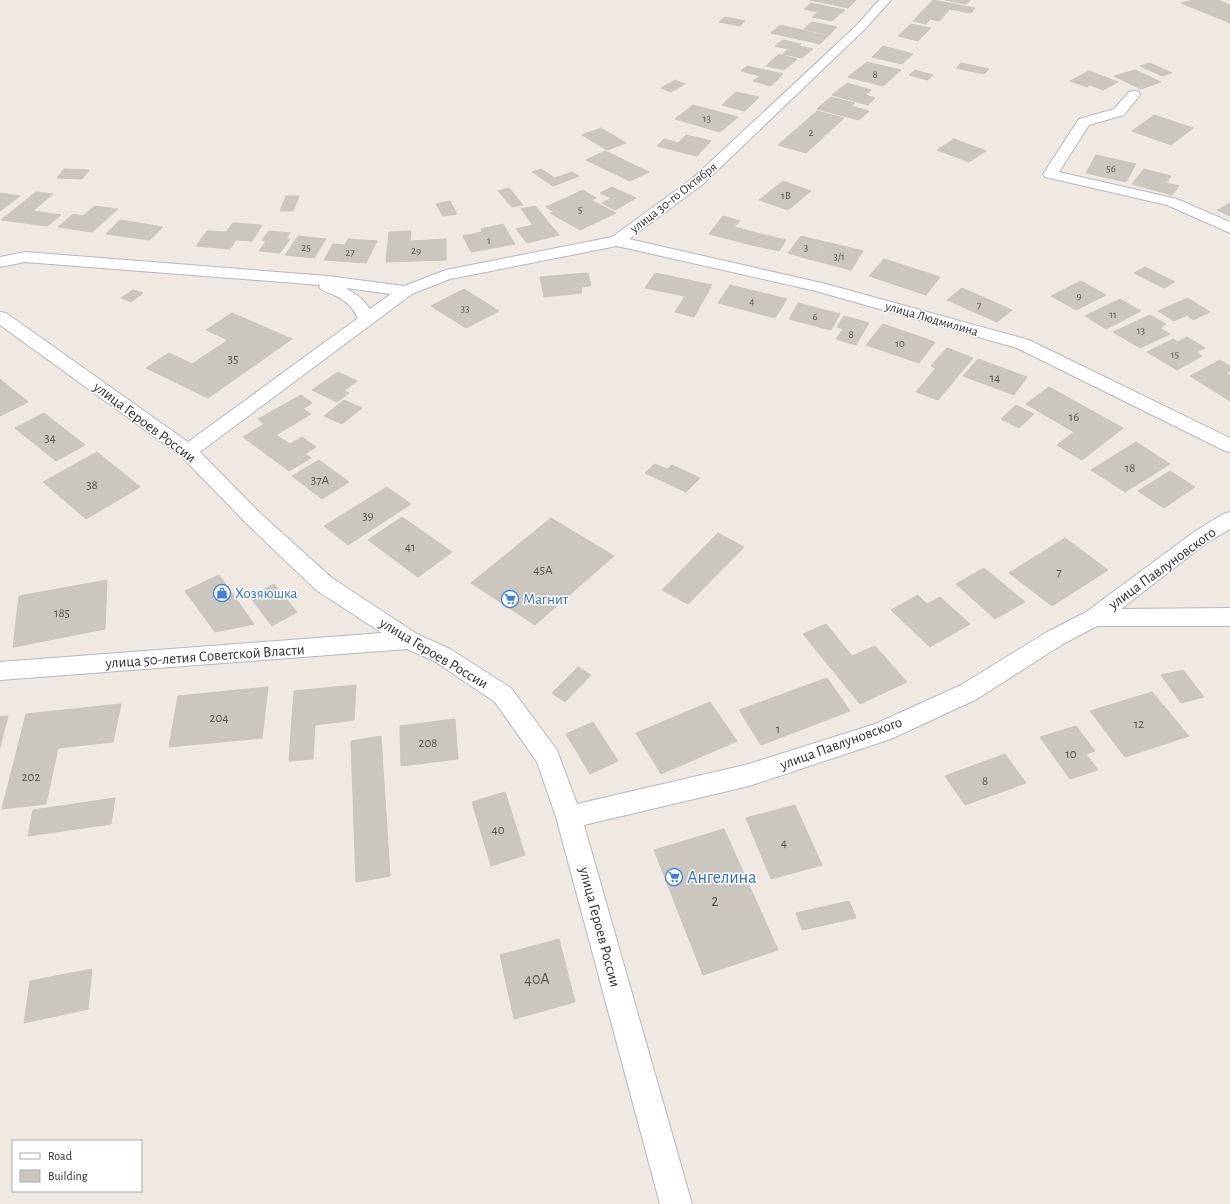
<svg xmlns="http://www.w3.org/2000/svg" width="1230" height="1204" viewBox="0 0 1230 1204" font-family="'Alegreya Sans',sans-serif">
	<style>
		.building { fill: #cbc7bf; stroke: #cbc5ba }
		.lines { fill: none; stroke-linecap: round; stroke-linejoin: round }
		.minor-casing { stroke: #b4b7c1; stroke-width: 2 }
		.minor { fill: #fff; fill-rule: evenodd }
		.labels { text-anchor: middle; stroke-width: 3; stroke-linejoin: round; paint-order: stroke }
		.far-number-label { font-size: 11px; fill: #555452 }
		.far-street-label { font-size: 13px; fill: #2e2e2e; stroke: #fff }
		.number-label { font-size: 13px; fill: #555452 }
		.street-label { font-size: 15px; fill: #2e2e2e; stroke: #fff }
		.shop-label { font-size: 15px; fill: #366cbe; stroke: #fff; text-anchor: start }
		.near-number-label { font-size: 16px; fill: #555452 }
		.near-shop-label { font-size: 18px; fill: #366cbe; stroke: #fff; text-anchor: start }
	</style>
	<rect width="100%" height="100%" fill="#efe9e1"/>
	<g class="building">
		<path d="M810,0H856L848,8Z"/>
		<path d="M933,0L975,8L971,13L950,9L939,21L930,19L926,24L913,21Z"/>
		<path d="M945,0H971L966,4Z"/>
		<path d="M1194,0H1218L1230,5V23L1181,3Z"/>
		<path d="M811,3L845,10L832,21L812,17L818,12L804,9Z"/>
		<path d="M725,17L745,21L740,26L719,22Z"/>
		<path d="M812,22L837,27L829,35L804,29Z"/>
		<path d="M911,24L931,28L918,41L898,36Z"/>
		<path d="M780,25L828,36L820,44L771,33Z"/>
		<path d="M783,40L801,44L799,46L813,49L802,58L783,54L788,49L775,46Z"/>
		<path d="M883,46L913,54L902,64L872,57Z"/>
		<path d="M779,54L797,59L784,70L766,66Z"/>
		<path d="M867,62L901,70L883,86L848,77Z"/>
		<path d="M961,63L989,69L984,74L956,68Z"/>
		<path d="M1150,63L1172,73L1162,76L1140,66Z"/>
		<path d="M747,66L783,74L771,86L753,81L760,76L741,71Z"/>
		<path d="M915,70L933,75L928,80L909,75Z"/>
		<path d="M1135,70L1161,82L1141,89L1114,76Z"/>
		<path d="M1089,71L1118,82L1103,90L1090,85L1087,87L1070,81Z"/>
		<path d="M675,80L685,84L671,92L661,88Z"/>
		<path d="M847,83L871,90L866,95L875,98L868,105L832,95Z"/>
		<path d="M736,92L759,97L745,111L722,105Z"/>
		<path d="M831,97L855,103L851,106L869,111L859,120L817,109Z"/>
		<path d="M693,105L738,117L720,132L675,119Z"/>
		<path d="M817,111L844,118L806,153L778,145Z"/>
		<path d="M1154,115L1193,128L1171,145L1132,131Z"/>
		<path d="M601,128L626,143L607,150L582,135Z"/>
		<path d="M686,135L711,141L697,156L657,146L664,139L678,143Z"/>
		<path d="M954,139L986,151L969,162L937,150Z"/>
		<path d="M605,151L649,172L630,181L586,160Z"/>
		<path d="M1096,155L1136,164L1126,182L1086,173Z"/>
		<path d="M64,169L89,170L82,179L57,178Z"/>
		<path d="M541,169L555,178L572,172L579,176L553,186L532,172Z"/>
		<path d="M1144,169L1171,176L1166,183L1179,186L1172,195L1132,184Z"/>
		<path d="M783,181L811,191L788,210L759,200Z"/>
		<path d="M612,187L636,198L615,210L602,203L611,198L600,193Z"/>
		<path d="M509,188L523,205L512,207L498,191Z"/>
		<path d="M583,190L596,198L591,200L616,213L580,230L550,213L554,212L546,207Z"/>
		<path d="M36,192L53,194L33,211L61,215L47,226L1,220Z"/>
		<path d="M0,193L20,196L0,211Z"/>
		<path d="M286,196H299L293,211H280Z"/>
		<path d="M450,201L457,214L443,216L436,204Z"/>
		<path d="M1230,203V216L1217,210Z"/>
		<path d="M95,206L118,209L92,232L58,227L73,214L83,216Z"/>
		<path d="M535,206L559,235L527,243L516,229L533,225L521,209Z"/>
		<path d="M723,216L740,221L734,227L761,234L752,245L709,234Z"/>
		<path d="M120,220L163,227L150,240L106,234Z"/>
		<path d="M233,223L262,225L252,241L236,240L230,249L196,246L207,231L226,232Z"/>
		<path d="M503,224L515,244L471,252L463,236L482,232L481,229Z"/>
		<path d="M269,231L290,233L286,239H290L280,253L259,251L266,241L262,240Z"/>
		<path d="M411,231L410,241L446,239V260L386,262L389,232Z"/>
		<path d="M761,234L786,240L779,251L752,245Z"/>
		<path d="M298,236L326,239L314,258L285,255Z"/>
		<path d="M801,236L825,242L812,260L788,253Z"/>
		<path d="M348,239L377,241L366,263L324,260L333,244L345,245Z"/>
		<path d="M826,242L863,251L851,270L813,260Z"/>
		<path d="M884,259L940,277L926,295L869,276Z"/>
		<path d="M1145,267L1175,282L1164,288L1134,273Z"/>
		<path d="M588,273L591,286L581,287L582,293L544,297L540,277Z"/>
		<path d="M655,273L712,285L694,317L675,312L685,296L645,288Z"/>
		<path d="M1081,281L1106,295L1076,310L1051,296Z"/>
		<path d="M730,285L787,299L775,318L718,303Z"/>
		<path d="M962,288L1012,310L997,322L947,300Z"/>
		<path d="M464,289L499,311L466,328L431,306Z"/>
		<path d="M133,290L143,293L131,302L121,298Z"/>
		<path d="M1188,298L1210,312L1193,320L1187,315L1174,321L1158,311Z"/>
		<path d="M1120,299L1141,311L1106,329L1085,316Z"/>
		<path d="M798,303L840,314L831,330L789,319Z"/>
		<path d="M232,313L292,339L208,398L146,368L169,353L192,364L228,340L206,330Z"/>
		<path d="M1150,315L1166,324L1160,328L1170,334L1140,348L1113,332Z"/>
		<path d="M844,316L869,323L856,345L836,339L843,329L837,327Z"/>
		<path d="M883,324L935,342L919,363L866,345Z"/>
		<path d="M1187,337L1205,348L1196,352L1202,356L1177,370L1147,352L1173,339L1178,342Z"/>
		<path d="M947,348L973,358L938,400L916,392L936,368L931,366Z"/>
		<path d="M978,359L1027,377L1014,395L963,376Z"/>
		<path d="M1220,360L1230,366V371L1226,373L1230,375V401L1190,376Z"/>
		<path d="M338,372L357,381L344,391L349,393L337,402L312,390Z"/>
		<path d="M0,379L28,402L0,416Z"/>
		<path d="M1049,387L1123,428L1082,460L1057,445L1074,432L1026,404Z"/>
		<path d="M301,395L312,403L303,409L311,414L276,435L290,444L302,437L316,447L305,454L311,458L289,471L243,437L264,424L258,419Z"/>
		<path d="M344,400L362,408L342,424L324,416Z"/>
		<path d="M1016,405L1034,414L1019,428L1001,419Z"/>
		<path d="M44,413L85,445L56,461L15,428Z"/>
		<path d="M1136,442L1170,464L1125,492L1091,470Z"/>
		<path d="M97,452L140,487L86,519L43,482Z"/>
		<path d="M319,460L349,482L322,499L292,476Z"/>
		<path d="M655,464L667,469L672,465L700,478L686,492L645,473Z"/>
		<path d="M1170,471L1195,487L1164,508L1138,491Z"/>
		<path d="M387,487L411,504L348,545L324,526Z"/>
		<path d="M402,517L452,552L418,577L368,540Z"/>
		<path d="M551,518L614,556L535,625L471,583Z"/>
		<path d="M718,533L744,547L688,604L662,590Z"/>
		<path d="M1065,538L1108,570L1052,606L1009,573Z"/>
		<path d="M984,568L1025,602L995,619L956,584Z"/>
		<path d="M219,575L254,624L215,632L185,591Z"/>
		<path d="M107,580L105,629L13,647L19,596Z"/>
		<path d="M274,584L297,612L272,626L250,597Z"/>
		<path d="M918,595L927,604L940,597L970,624L930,647L891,610Z"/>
		<path d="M826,624L852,656L875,646L907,682L860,704L803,634Z"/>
		<path d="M578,667L591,675L565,702L552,693Z"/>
		<path d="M1183,670L1204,697L1181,703L1161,675Z"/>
		<path d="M827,678L850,711L761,745L739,710Z"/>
		<path d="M356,685L354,720L315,725L313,759L289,761L294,691Z"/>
		<path d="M268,687L262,738L169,747L178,696Z"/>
		<path d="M1152,692L1189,736L1125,757L1090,711Z"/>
		<path d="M710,702L737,741L661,774L636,733Z"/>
		<path d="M121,704L113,742L58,748L46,804L2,809L26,714Z"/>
		<path d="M8,716L0,747V717Z"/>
		<path d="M455,719L458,759L401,766L400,726Z"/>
		<path d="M593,722L618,761L590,774L566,734Z"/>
		<path d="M1076,726L1095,751L1086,754L1098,770L1070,779L1040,737Z"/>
		<path d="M381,736L390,876L356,882L351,741Z"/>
		<path d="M1005,754L1026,783L965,805L945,776Z"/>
		<path d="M505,792L525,855L491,866L472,802Z"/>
		<path d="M115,798L111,824L28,836L33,810Z"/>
		<path d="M795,805L822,865L771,879L746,818Z"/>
		<path d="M724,829L778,950L703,975L654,850Z"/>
		<path d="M849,901L856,918L802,930L796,913Z"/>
		<path d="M559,939L575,1002L514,1019L500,955Z"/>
		<path d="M92,969L88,1009L24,1023L30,981Z"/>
	</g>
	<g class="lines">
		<g class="minor-casing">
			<g id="minor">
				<path d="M879,0H891L865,29L703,184L629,239L826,284L1029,340L1230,438V452L1223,450L1017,348L816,291L617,246L450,279L412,294L200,452L260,513L332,578L417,634L450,649L511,688L557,750L577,804L749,764L875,724L961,685L1047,632L1086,612L1194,532L1223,514L1230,512V529L1208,542L1121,609L1230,608V626H1097L1063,644L977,699L891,739L749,786L584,825L692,1204H660L556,817L537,762L495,702L434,661L407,649L0,680V662L382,633L316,590L246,523L181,456L0,325V312L6,313L188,442L358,318C353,308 347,301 336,296C330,293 323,292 319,287L320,285L25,262L0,267V257L25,252L328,276L404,286L446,270L612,237L693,178L857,25ZM346,288L391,294L370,309L361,298Z"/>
				<path d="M1134,91L1139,92L1140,95L1124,115L1089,125L1059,172L1177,199L1230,222V233L1167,205L1045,177L1043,174L1079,119L1114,109L1129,92Z"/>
			</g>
		</g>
		<use href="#minor" class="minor"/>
	</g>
	<defs>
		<g id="shop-ring" transform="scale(0.9)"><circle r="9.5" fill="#fff" stroke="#3f7fe0" stroke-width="1.5"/><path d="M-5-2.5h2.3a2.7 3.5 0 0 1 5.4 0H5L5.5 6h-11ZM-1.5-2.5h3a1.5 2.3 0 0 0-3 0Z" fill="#3f7fe0"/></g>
		<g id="supermarket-ring" transform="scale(0.9)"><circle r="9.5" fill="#fff" stroke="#3f7fe0" stroke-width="1.5"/><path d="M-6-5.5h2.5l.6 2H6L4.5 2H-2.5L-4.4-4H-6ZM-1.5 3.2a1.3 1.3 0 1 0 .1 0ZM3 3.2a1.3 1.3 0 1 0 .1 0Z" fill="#3f7fe0"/></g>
	</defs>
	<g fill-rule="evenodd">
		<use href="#shop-ring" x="222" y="593"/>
		<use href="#supermarket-ring" x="510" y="599"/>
		<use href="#supermarket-ring" x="674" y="877"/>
	</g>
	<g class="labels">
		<g class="far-number-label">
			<text x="875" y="78">8</text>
			<text x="707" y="122">13</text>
			<text x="811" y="136">2</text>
			<text x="1111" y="172">56</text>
			<text x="786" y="199">1В</text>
			<text x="580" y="213">5</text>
			<text x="489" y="244">1</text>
			<text x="306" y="251">25</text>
			<text x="806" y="251">3</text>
			<text x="416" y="254">29</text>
			<text x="350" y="256">27</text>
			<text x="839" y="260">3/1</text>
			<text x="1079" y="299">9</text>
			<text x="752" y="305">4</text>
			<text x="979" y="309">7</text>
			<text x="465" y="312">33</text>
			<text x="1113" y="318">11</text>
			<text x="815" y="320">6</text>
			<text x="1141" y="334">13</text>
			<text x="851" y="338">8</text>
			<text x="900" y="347">10</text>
			<text x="1175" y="358">15</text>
		</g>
		<g class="far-street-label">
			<text transform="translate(673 197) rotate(-38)" y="5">улица 30-го Октября</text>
			<text transform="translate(932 318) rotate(16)" y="5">улица Людмилина</text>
		</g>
		<g class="number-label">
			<text x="233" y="363">35</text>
			<text x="995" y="382">14</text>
			<text x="1074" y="421">16</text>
			<text x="50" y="442">34</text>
			<text x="1130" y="472">18</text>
			<text x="320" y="484">37А</text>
			<text x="92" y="489">38</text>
			<text x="368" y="520">39</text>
			<text x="410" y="551">41</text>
			<text x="543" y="574">45А</text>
			<text x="1059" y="576">7</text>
			<text x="62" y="617">185</text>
			<text x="219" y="722">204</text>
			<text x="1139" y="728">12</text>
			<text x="778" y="733">1</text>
			<text x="428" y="747">208</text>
			<text x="1071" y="758">10</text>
			<text x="31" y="781">202</text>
			<text x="985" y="785">8</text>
			<text x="498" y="834">40</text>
			<text x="784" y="847">4</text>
		</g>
		<g class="street-label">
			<text transform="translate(145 422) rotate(37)" y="5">улица Героев России</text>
			<text transform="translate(1162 568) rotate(-36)" y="5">улица Павлуновского</text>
			<text transform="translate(434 653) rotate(31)" y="5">улица Героев России</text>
			<text transform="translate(205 656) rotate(-4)" y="5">улица 50-летия Советской Власти</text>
			<text transform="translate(841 743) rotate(-20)" y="5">улица Павлуновского</text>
			<text transform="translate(600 927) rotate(75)" y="5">улица Героев России</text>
		</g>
		<g class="shop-label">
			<text x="235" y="598">Хозяюшка</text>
			<text x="523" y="604">Магнит</text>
		</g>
		<g class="near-number-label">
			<text x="715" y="906">2</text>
			<text x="537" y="984">40А</text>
		</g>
		<g class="near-shop-label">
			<text x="687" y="883">Ангелина</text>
		</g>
	</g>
	<rect x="12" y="1140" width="130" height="52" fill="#ffffff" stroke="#ababab"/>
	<rect x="20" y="1153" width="20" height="6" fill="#ffffff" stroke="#ababab"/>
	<text x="48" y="1160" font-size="12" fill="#2e2e2e">Road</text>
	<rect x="20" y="1170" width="20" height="12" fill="#cbc7bf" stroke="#ababab"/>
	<text x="48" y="1180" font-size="12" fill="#2e2e2e">Building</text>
</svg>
